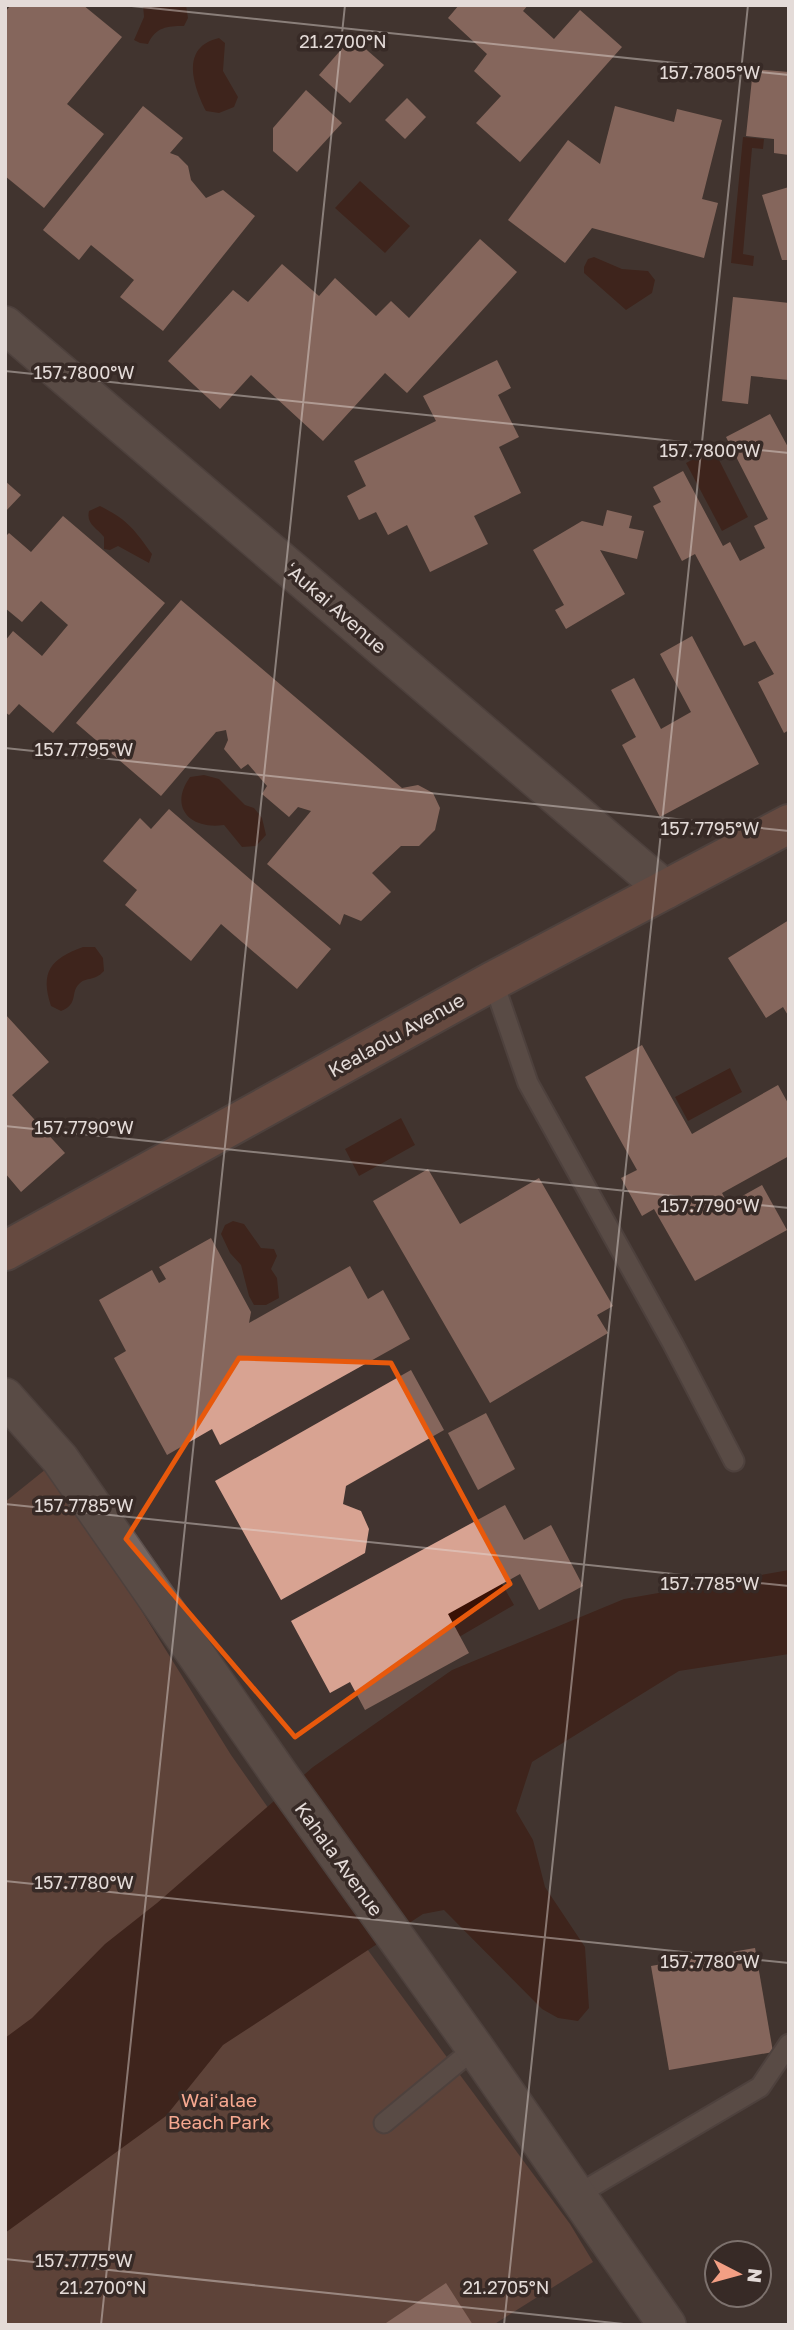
<svg xmlns="http://www.w3.org/2000/svg" width="794" height="2330" viewBox="0 0 794 2330" font-family="'Golos Text',sans-serif">
	<style>
		.green { fill: #825446 }
		.water { fill: #3a1105 }
		.building { fill: #d8a392 }
		.lines { fill: none; stroke-linecap: round; stroke-linejoin: round }
		.lane-casing { stroke: #5d514e; stroke-width: 23 }
		.street-casing { stroke: #5d514e; stroke-width: 40 }
		.secondary-casing { stroke: #5d514e; stroke-width: 42 }
		.lane { stroke: #756661; stroke-width: 19 }
		.street { stroke: #756661; stroke-width: 37 }
		.secondary { stroke: #926556; stroke-width: 38 }
		.marked { fill: none; stroke: #e8590c; stroke-width: 5; stroke-linejoin: round }
		.ticks { fill: none; stroke: #e4dbd8; stroke-width: 2; stroke-opacity: 0.45 }
		.labels { text-anchor: middle; stroke-width: 7; stroke-linejoin: round; paint-order: stroke }
		.street-label { font-size: 19px; fill: #e4dbd8; stroke: #372a26 }
		.park-label { font-size: 19px; fill: #f6a890; stroke: #372a26 }
		.ticks-label { font-size: 18px; text-anchor: middle; fill: #e4dbd8; stroke: #372a26; stroke-width: 7; stroke-linejoin: round; paint-order: stroke }
	</style>
	<rect width="100%" height="100%" fill="#423430"/>
	<path class="green" d="M51,1465L231,1755L370,1953L570,2224L593,2262L493,2325H5V1502Z"/>
	<g class="water">
		<path d="M143,5H186L188,18L184,26C167,26 156,27 148,44L140,43L134,40L144,17Z"/>
		<path d="M219,38L225,43L223,71L238,97L234,107L219,113L206,111C193,85 180,47 219,38Z"/>
		<path d="M743,137L764,139L763,149L752,148L743,254L754,256L753,266L731,263Z"/>
		<path d="M360,181L410,226L385,253L335,208Z"/>
		<path d="M594,257L622,269L648,271L655,280L652,293L626,310L584,273V267L588,259Z"/>
		<path d="M713,448L748,517L722,531L686,463Z"/>
		<path d="M100,506C128,520 134,529 152,554L149,563L118,546L110,550L104,549V537C96,527 86,524 89,511Z"/>
		<path d="M204,775L219,779L245,805L254,808L262,818L266,835L256,846L242,847L224,825C191,830 168,808 190,777Z"/>
		<path d="M83,947H95L103,958L104,971C94,982 87,976 79,984C70,993 79,1004 61,1011L51,1006C40,972 50,959 83,947Z"/>
		<path d="M730,1068L742,1092L688,1121L675,1097Z"/>
		<path d="M401,1118L415,1145L359,1176L345,1149Z"/>
		<path d="M233,1221L244,1224L261,1248L274,1249L277,1256L271,1269L277,1278L279,1298L266,1305H254L249,1296L241,1265L230,1253L221,1234L225,1225Z"/>
		<path d="M789,1570V1654L679,1671L532,1762L516,1811L533,1840L545,1887L585,1947L589,2008L578,2021L558,2018L542,2009L444,1910L423,1914L223,2045L166,2116L5,2233V2038L32,2018L105,1944L157,1903L313,1767L452,1670L624,1599Z"/>
		<path d="M497,1575L514,1605L459,1637L442,1607Z"/>
	</g>
	<g class="building">
		<path d="M11,5H83L122,37L67,104L104,134L44,208L5,176V12Z"/>
		<path d="M459,5H528L523,11L554,39L580,10L622,47L520,162L476,123L501,96L474,71L487,54L448,18Z"/>
		<path d="M352,37L384,65L350,103L319,75Z"/>
		<path d="M753,69L789,72V155L774,153V139L746,136Z"/>
		<path d="M306,90L342,123L297,172L273,151V128Z"/>
		<path d="M407,98L426,117L405,139L385,120Z"/>
		<path d="M143,106L183,138L170,153L178,156L188,166L191,180L206,198L223,190L255,216L163,331L120,297L134,280L91,245L79,260L43,230Z"/>
		<path d="M615,106L674,122L677,109L722,120L702,199L718,203L704,258L592,228L565,263L508,220L568,140L600,164Z"/>
		<path d="M789,187V260H782L762,195Z"/>
		<path d="M480,239L517,272L407,393L385,373L323,441L251,375L220,409L168,361L233,290L248,302L282,264L319,296L335,278L376,316L391,301L409,318Z"/>
		<path d="M733,297L789,303V380L751,376L748,404L722,401Z"/>
		<path d="M497,360L511,388L498,395L519,437L499,447L521,493L474,516L488,544L430,572L407,525L388,535L376,512L359,520L347,496L366,486L354,461L436,421L423,396Z"/>
		<path d="M770,414L789,449V730L784,733L758,682L774,674L755,641L744,646L695,554L682,561L653,506L661,502L653,487L683,471L723,546L730,542L740,561L765,548L754,526L768,519L726,437Z"/>
		<path d="M5,481L21,495L5,512Z"/>
		<path d="M607,510L632,516L629,528L644,531L637,559L600,550L625,594L566,629L555,610L564,605L533,550L582,521L603,526Z"/>
		<path d="M63,516L165,603L53,733L19,704L9,715L5,712V641L13,631L42,656L68,625L41,601L22,622L5,608V537L9,533L31,552Z"/>
		<path d="M181,600L402,788L418,785L433,793L440,808L435,830L419,846H401L372,873L391,892L361,921L344,914L340,925L267,864L311,811L298,807L289,817L262,794L267,786L248,764L241,769L224,749L228,740L226,730L216,732L161,796L76,723Z"/>
		<path d="M692,636L759,764L660,817L622,745L636,737L611,690L634,678L661,729L691,712L660,654Z"/>
		<path d="M169,809L331,949L297,989L221,924L191,961L125,905L137,890L103,861L140,818L151,829Z"/>
		<path d="M789,920V1017L783,1007L766,1018L728,958Z"/>
		<path d="M5,1014L49,1062L12,1095L65,1153L21,1192L5,1173Z"/>
		<path d="M642,1045L692,1134L778,1085L789,1105V1156L722,1193L728,1204L762,1185L787,1230L695,1281L654,1209L642,1216L621,1178L637,1170L585,1077Z"/>
		<path d="M428,1169L460,1224L539,1178L613,1306L597,1315L608,1333L490,1403L373,1201Z"/>
		<path d="M211,1238L251,1312L249,1323L350,1266L368,1299L383,1290L410,1339L220,1445L212,1429L167,1455L114,1358L126,1351L99,1300L152,1270L159,1283L166,1279L159,1267Z"/>
		<path d="M411,1370L444,1430L346,1486L343,1504L361,1511L369,1529L365,1553L281,1600L215,1481Z"/>
		<path d="M486,1413L515,1469L478,1490L448,1433Z"/>
		<path d="M505,1505L524,1540L551,1525L583,1586L539,1610L520,1574L448,1614L469,1653L365,1710L350,1682L330,1693L291,1621Z"/>
		<path d="M755,1948L773,2052L669,2070L651,1966Z"/>
		<path d="M446,2283L473,2325H383Z"/>
	</g>
	<g class="lines">
		<g class="lane-casing">
			<g id="lane">
				<path d="M493,981L528,1083L673,1344L734,1461"/>
				<path d="M384,2123L475,2048"/>
				<path d="M577,2195L760,2087L789,2044"/>
			</g>
		</g>
		<g class="street-casing">
			<g id="street">
				<path d="M5,325L666,890"/>
				<path d="M5,1397L60,1459L281,1777L475,2048L667,2325"/>
			</g>
		</g>
		<g class="secondary-casing">
			<path id="secondary" d="M5,1251L493,981L789,824"/>
		</g>
		<use href="#lane" class="lane"/>
		<use href="#street" class="street"/>
		<use href="#secondary" class="secondary"/>
	</g>
	<path d="M0 0H794V2330H0ZM239,1358L391,1363L510,1584L295,1737L126,1539Z" fill="#423430" fill-opacity=".55" fill-rule="evenodd"/>
	<path class="marked" d="M239,1358L391,1363L510,1584L295,1737L126,1539Z"/>
	<path class="ticks" d="M122,5L789,75M5,371L789,453M5,748L789,831M5,1126L789,1208M5,1504L789,1586M5,1881L789,1963M5,2259L633,2325M101,2325L345,5M504,2325L748,5"/>
	<g class="labels">
		<g class="street-label">
			<text transform="translate(336 608) rotate(41)" y="7">ʻAukai Avenue</text>
			<text transform="translate(396 1035) rotate(-29)" y="7">Kealaolu Avenue</text>
			<text transform="translate(339 1859) rotate(54)" y="7">Kahala Avenue</text>
		</g>
		<g class="park-label">
			<text x="219" y="2107">Waiʻalae<tspan x="219" dy="22">Beach Park</tspan></text>
		</g>
	</g>
	<g class="ticks-label">
		<text x="343" y="48">21.2700°N</text>
		<text x="710" y="79">157.7805°W</text>
		<text x="84" y="379">157.7800°W</text>
		<text x="710" y="457">157.7800°W</text>
		<text x="84" y="756">157.7795°W</text>
		<text x="710" y="835">157.7795°W</text>
		<text x="84" y="1134">157.7790°W</text>
		<text x="710" y="1212">157.7790°W</text>
		<text x="84" y="1512">157.7785°W</text>
		<text x="710" y="1590">157.7785°W</text>
		<text x="84" y="1889">157.7780°W</text>
		<text x="710" y="1968">157.7780°W</text>
		<text x="84" y="2267">157.7775°W</text>
		<text x="103" y="2294">21.2700°N</text>
		<text x="506" y="2294">21.2705°N</text>
	</g>
	<rect width="794" height="2330" fill="none" stroke="#e4dbd8" stroke-width="14"/>
	<g transform="translate(738 2274) rotate(96)"><circle r="33" fill="#372a26" stroke="#7c716d" stroke-width="2"/>
	<path d="M0-5L12 26L0 18L-12 26Z" fill="#f39f84"/>
	<text y="-10" font-size="19" font-weight="bold" text-anchor="middle" fill="#e4dbd8">N</text>
	</g>
</svg>
